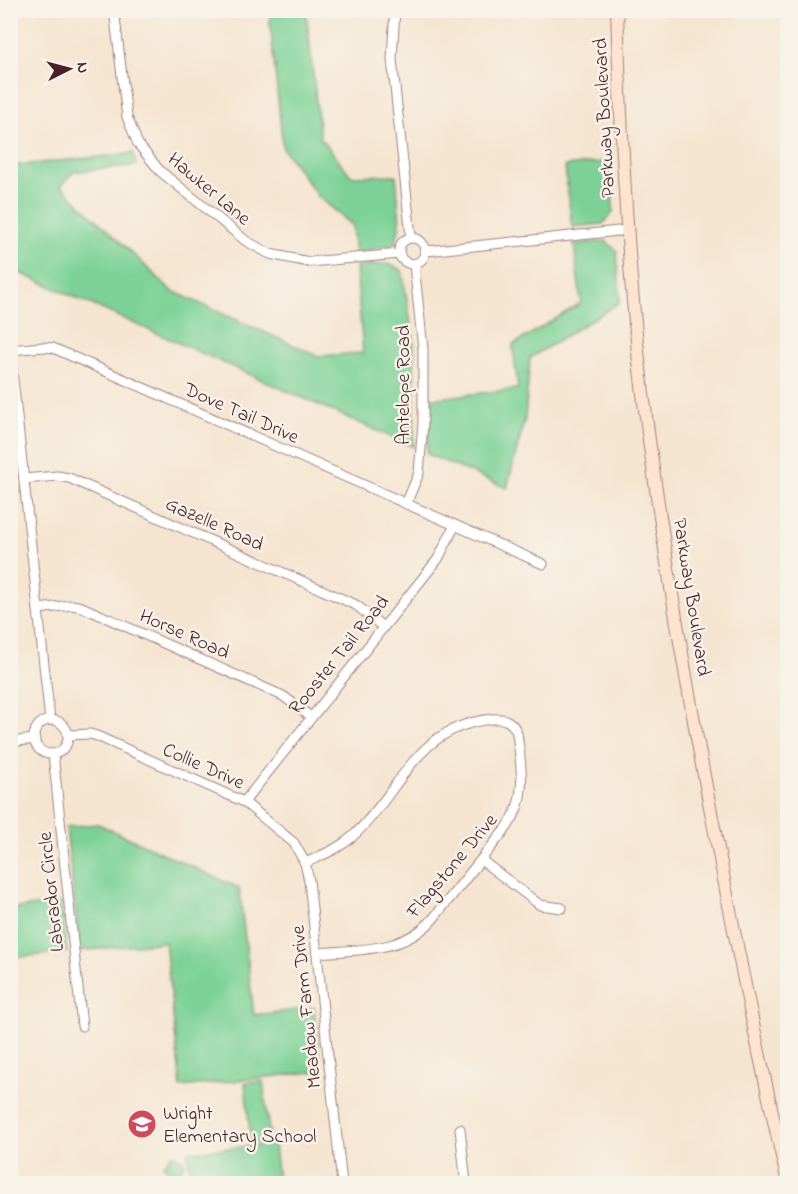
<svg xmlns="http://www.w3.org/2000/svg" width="798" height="1194" viewBox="0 0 798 1194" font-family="'Indie Flower',sans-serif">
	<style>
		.green { fill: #7bd296; stroke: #627860; stroke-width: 1.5 }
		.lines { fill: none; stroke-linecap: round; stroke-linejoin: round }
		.street-casing { stroke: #a0827e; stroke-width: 11 }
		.secondary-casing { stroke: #a0827e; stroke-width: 14 }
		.street { stroke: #fff; stroke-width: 9 }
		.secondary { stroke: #fde4d0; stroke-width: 12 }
		.labels { text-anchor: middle; stroke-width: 5; stroke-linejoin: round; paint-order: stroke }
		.street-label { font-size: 20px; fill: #4a1f2b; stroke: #f7f3e8 }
		.poi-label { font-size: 20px; fill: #4a1f2b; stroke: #f7f3e8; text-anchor: start }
	</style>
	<rect width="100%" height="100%" fill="#f7f3e8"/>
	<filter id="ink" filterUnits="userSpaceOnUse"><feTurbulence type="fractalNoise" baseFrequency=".0167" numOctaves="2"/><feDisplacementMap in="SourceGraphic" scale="12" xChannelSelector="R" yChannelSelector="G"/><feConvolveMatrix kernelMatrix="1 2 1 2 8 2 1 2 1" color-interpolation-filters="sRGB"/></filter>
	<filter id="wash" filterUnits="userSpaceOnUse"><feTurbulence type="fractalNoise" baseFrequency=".008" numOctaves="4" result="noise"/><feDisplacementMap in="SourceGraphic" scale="24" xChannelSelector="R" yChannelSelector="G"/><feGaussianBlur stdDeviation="1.35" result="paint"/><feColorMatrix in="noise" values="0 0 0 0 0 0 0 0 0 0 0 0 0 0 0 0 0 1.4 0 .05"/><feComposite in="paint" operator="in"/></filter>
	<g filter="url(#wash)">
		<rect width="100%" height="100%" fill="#f5e5d0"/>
		<g class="green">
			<path d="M269,11H306L320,137L351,176L396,175L400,225L395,244L355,253L352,225L318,196L283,149Z"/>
			<path d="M133,152L136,165L73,172L61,186L172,291L318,356L363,353L356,266L389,264L402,270L414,342V447L11,269V166L128,154Z"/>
			<path d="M611,161L613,212L603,224L572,227L565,166Z"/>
			<path d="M606,241L617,251L620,302L530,358L525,418L507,488L427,454L429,399L518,389L513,345L581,303L574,244Z"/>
			<path d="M98,824L239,888L254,1015L314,1008L321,1071L181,1087L165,942L80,951L66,827Z"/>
			<path d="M61,903L67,952L11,958V909Z"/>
			<path d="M263,1081L270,1141L251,1143L245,1083Z"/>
			<path d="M274,1144L278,1183H191L188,1152Z"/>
			<path d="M173,1153L186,1163L176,1176L163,1165Z"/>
		</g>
	</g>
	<g filter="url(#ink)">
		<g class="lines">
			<g class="street-casing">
				<g id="street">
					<path d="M114,10L127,117L138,144L160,171L246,241L270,254L309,262L400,254"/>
					<path d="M395,10L392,59L411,237"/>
					<circle cx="412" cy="251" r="13"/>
					<path d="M426,251L628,230"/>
					<path d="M10,350L43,347L53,348L543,564"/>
					<path d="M10,352L50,720"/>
					<path d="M24,479L57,476L69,478L356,605L383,627"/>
					<path d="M406,504L419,473L423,423V349L414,264"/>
					<path d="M38,609L72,605L82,607L283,696L311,717"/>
					<circle cx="51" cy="737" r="17"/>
					<path d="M68,735L90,734L97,736L244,802L294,843L305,863L309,881L342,1184"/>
					<path d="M10,742L35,739"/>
					<path d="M53,754L82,1026"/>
					<path d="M244,802L438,559L455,525"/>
					<path d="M481,860L540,905L562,908"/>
					<path d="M305,863C322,855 339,849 353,836C402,791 414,727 492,719C504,718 512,720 517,733C521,766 528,797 508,826L433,919C403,953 359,949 317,953"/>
					<path d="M460,1129L466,1184"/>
				</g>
			</g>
			<g class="secondary-casing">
				<path id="secondary" d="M617,10C621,127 626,245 639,361C658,521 685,680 716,838C738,953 761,1068 788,1182"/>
			</g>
			<use href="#street" class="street"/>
			<use href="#secondary" class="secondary"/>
		</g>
	</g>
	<defs>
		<g id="school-disc" transform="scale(1.5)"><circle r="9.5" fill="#d1495b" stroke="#f7f3e8"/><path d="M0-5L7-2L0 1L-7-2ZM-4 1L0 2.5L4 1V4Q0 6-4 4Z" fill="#fff"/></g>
	</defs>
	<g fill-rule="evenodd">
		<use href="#school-disc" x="142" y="1124"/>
	</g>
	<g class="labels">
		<g class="street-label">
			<text transform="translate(603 118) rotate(-93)" y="7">Parkway Boulevard</text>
			<text transform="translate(210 188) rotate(40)" y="7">Hawker Lane</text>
			<text transform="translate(402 385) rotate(-90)" y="7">Antelope Road</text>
			<text transform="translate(242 412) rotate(24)" y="7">Dove Tail Drive</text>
			<text transform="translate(215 523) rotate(24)" y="7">Gazelle Road</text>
			<text transform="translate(693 597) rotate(81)" y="7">Parkway Boulevard</text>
			<text transform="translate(185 633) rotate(24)" y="7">Horse Road</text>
			<text transform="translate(338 654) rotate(-51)" y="7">Rooster Tail Road</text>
			<text transform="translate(204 765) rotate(24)" y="7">Collie Drive</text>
			<text transform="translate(451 865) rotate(-50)" y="7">Flagstone Drive</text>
			<text transform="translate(50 892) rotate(-96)" y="7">Labrador Circle</text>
			<text transform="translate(305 1007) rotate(-96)" y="7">Meadow Farm Drive</text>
		</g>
		<g class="poi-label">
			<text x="163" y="1119">Wright<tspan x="163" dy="23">Elementary School</tspan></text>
		</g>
	</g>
	<rect width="798" height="1194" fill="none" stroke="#f7f3e8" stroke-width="36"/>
	<g transform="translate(69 69) rotate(84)" stroke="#f7f3e8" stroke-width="4.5" paint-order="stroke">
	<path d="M0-4.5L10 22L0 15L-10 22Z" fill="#4a1f2b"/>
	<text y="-9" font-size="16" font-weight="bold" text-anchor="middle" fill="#4a1f2b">N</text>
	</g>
</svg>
